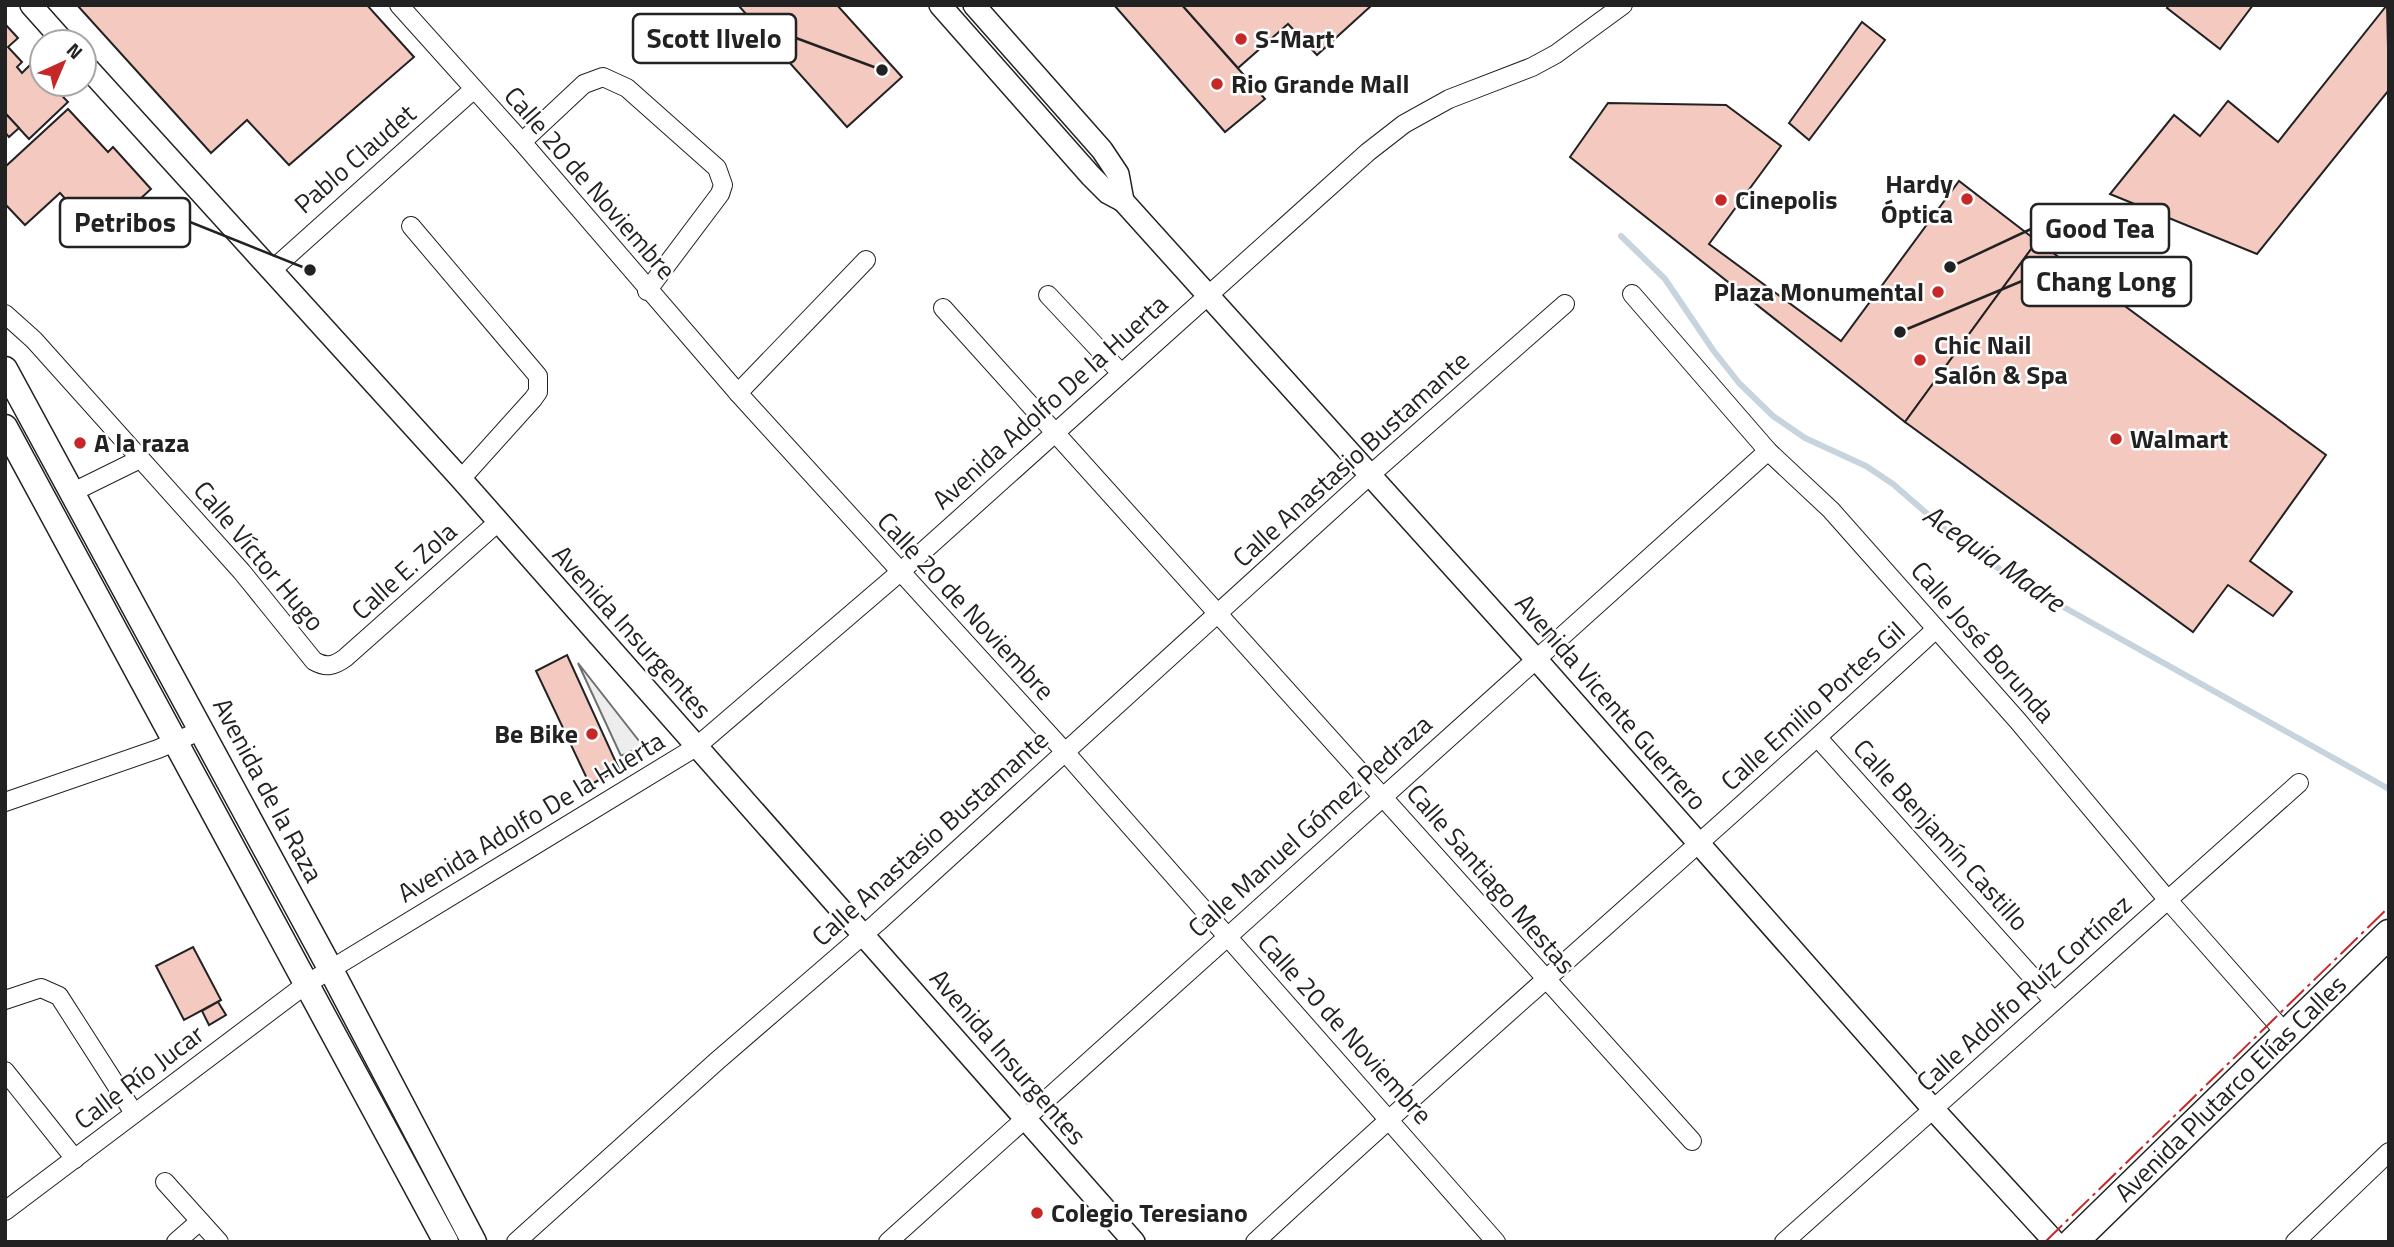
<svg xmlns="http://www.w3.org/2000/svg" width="2394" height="1247" viewBox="0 0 2394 1247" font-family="'Titillium Web',sans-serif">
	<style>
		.parking { fill: #ededed; stroke: #6f6f6f; stroke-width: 2 }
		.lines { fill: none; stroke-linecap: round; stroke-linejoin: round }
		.stream { stroke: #c7d3dd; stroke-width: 6 }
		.building { fill: #f3c9c0; stroke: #222; stroke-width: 2 }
		.minor-casing { stroke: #222; stroke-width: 20 }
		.tertiary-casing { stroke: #222; stroke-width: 24 }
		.secondary-casing { stroke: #222; stroke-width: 27 }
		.primary-casing { stroke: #222; stroke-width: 31 }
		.minor { stroke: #fff; stroke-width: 18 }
		.tertiary { stroke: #fff; stroke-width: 21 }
		.secondary { stroke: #fff; stroke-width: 24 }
		.primary { stroke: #fff; stroke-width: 28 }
		.power { stroke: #c62828; stroke-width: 2; stroke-dasharray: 24 5 3.5 5; stroke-linecap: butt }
		.poi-dot { fill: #c62828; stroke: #fff; stroke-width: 2.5 }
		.labels { text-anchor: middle; stroke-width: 5; stroke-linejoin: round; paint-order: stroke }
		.poi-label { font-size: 26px; font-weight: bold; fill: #222; stroke: #fff; text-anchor: start }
		.street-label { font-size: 26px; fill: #222; stroke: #fff }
		.water-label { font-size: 28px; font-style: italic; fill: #222; stroke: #fff }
		.leader { fill: none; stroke: #222; stroke-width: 2.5 }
		.callout-dot { fill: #222; stroke: #fff; stroke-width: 2.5 }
		.callout { fill: #fff; stroke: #222; stroke-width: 2.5 }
		.callout-label { font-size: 28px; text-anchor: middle; font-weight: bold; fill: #222 }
	</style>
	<rect width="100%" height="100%" fill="#fff"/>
	<path class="parking" d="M578,663L643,746L621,756Z"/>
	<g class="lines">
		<path class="stream" d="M1621,236L1665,279L1713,350L1739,383L1773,416L1805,438L1866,466L1893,484L1955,538L2017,581L2389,789"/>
	</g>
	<g class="building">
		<path d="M77,5H367L414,57L289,165L247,120L211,153Z"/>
		<path d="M738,5H837L902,77L847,127Z"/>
		<path d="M1114,5H1182L1265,99L1225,132Z"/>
		<path d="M1182,5H1372L1317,55L1288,24L1238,68Z"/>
		<path d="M2169,5H2253L2220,49L2167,8Z"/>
		<path d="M2387,5L2389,90L2257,254L2110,194L2174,115L2200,136L2228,101L2278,142Z"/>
		<path d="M1862,22L1885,40L1809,140L1789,123Z"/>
		<path d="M5,24L18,38L8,47L22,62L17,67L22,73L32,63L42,74V84H51L68,102L29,139L5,113Z"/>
		<path d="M1608,103L1726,105L1781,146L1709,244L1841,341L1959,181L2037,241L1905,422L1570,157Z"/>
		<path d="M68,109L108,152L113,147L151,189L90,245L79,234L89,225L60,193L25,225L5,204V167Z"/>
		<path d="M5,113L19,128L9,137L5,132Z"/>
		<path d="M2037,241L2326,455L2250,561L2292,592L2273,616L2228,585L2193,632L1905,422Z"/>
		<path d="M567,655L619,769L590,785L536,671Z"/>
		<path d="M193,947L221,1000L184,1020L156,966Z"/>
		<path d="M218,1002L226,1015L209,1025L202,1011Z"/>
	</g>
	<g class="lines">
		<g class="minor-casing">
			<g id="minor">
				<path d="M399,5L522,142L738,393L1065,752L1496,1242"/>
				<path d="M522,142L584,84L603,77L627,88L717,168L723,185L720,194L647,291"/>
				<path d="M411,226L538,376V392L533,399L461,479"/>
				<path d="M272,270L474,89"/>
				<path d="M1632,294L1768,451L1831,510L2018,721L2167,899L2286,1034"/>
				<path d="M1048,295L1121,373"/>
				<path d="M943,308L1692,1141"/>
				<path d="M5,314L34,340L242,572L314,661C326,668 334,666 345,658L497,523"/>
				<path d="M738,393L866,260"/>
				<path d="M73,492L140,459"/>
				<path d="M1818,738L2052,999"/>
				<path d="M5,802L158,749L202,730"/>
				<path d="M5,1000L41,988L59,996L134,1113"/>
				<path d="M5,1071L75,1159"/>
				<path d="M165,1182L219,1242"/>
				<path d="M5,1211L305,985L696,747L899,573L1368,152L1404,124L1449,99L1532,67L1556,54L1623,5"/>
				<path d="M176,1242L200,1221"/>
				<path d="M516,1242L717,1061L877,923L1370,475L1565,304"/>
				<path d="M888,1242L1768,451"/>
				<path d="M1255,1242C1479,1034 1712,836 1936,629"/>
				<path d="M1784,1242L2299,783"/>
				<path d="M2295,1242L2389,1152"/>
			</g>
		</g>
		<g class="tertiary-casing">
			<g id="tertiary">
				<path d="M31,5L64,42"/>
				<path d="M940,5L1091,176L1108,193L1123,201L1536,659L1934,1110L2055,1242"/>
				<path d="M974,5L1102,150L1118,174L1123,201"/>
				<path d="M84,64L461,479L1134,1242"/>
			</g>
		</g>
		<g class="secondary-casing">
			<g id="secondary">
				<path d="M5,369L331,970L474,1242"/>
				<path d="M5,427L446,1242"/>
			</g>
		</g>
		<g class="primary-casing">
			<g id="primary">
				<path id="s1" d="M2073,1242L2389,934"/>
			</g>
		</g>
		<use href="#minor" class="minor"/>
		<use href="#tertiary" class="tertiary"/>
		<use href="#secondary" class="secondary"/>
		<use href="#primary" class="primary"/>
		<path class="power" d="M2045,1242L2389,907"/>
	</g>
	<g class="poi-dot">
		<circle cx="1241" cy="39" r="7"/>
		<circle cx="1217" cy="84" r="7"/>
		<circle cx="1967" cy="199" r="7"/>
		<circle cx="1721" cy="200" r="7"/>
		<circle cx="1938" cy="292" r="7"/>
		<circle cx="1920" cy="360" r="7"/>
		<circle cx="2116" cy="439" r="7"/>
		<circle cx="80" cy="443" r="7"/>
		<circle cx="592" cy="734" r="7"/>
		<circle cx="1037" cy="1213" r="7"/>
	</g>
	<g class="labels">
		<g class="poi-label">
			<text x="1255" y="48">S-Mart</text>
			<text x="1231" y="93">Rio Grande Mall</text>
			<text x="1953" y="193" text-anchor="end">Hardy<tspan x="1953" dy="30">Óptica</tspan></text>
			<text x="1735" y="209">Cinepolis</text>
			<text x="1924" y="301" text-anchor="end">Plaza Monumental</text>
			<text x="1934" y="354">Chic Nail<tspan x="1934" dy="30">Salón &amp; Spa</tspan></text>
			<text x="2130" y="448">Walmart</text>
			<text x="94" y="452">A la raza</text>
			<text x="578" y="743" text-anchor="end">Be Bike</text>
			<text x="1051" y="1222">Colegio Teresiano</text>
		</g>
		<g class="street-label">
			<text transform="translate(355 159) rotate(-41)" y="9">Pablo Claudet</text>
			<text transform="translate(590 183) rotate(49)" y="9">Calle 20 de Noviembre</text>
			<text transform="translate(1050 402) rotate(-42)" y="9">Avenida Adolfo De la Huerta</text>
			<text transform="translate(1351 459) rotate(-42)" y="9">Calle Anastasio Bustamante</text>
			<text transform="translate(259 556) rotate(50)" y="9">Calle Víctor Hugo</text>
			<text transform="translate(404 571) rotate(-42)" y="9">Calle E. Zola</text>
			<text transform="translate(966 606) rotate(47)" y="9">Calle 20 de Noviembre</text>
			<text transform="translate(632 632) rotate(48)" y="9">Avenida Insurgentes</text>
			<text transform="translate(1983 642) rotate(49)" y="9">Calle José Borunda</text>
			<text transform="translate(1611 702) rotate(49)" y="9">Avenida Vicente Guerrero</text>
			<text transform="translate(1813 706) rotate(-42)" y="9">Calle Emilio Portes Gil</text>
			<text transform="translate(268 790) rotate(62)" y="9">Avenida de la Raza</text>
			<text transform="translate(531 817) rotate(-31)" y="9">Avenida Adolfo De la Huerta</text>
			<text transform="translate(1310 826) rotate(-42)" y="9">Calle Manuel Gómez Pedraza</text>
			<text transform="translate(1941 835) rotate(48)" y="9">Calle Benjamín Castillo</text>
			<text transform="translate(930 838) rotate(-42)" y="9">Calle Anastasio Bustamante</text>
			<text transform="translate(1491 879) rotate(49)" y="9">Calle Santiago Mestas</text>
			<text transform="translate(2024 993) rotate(-42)" y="9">Calle Adolfo Ruíz Cortínez</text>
			<text transform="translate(1345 1029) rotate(48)" y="9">Calle 20 de Noviembre</text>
			<text transform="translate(1008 1057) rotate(49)" y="9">Avenida Insurgentes</text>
			<text transform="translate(139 1077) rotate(-37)" y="9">Calle Río Jucar</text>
			<text dy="9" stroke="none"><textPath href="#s1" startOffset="220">Avenida Plutarco Elías Calles</textPath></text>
		</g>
		<g class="water-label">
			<text transform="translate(1994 558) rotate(35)" y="10">Acequia Madre</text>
		</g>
	</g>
	<path class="leader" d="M882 70L796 38M310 270L190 222M1950 267L2031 229M1900 332L2022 281"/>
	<g class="callout-dot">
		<circle cx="882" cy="70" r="7"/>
		<circle cx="310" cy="270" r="7"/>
		<circle cx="1950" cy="267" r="7"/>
		<circle cx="1900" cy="332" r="7"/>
	</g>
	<g class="callout">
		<rect x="633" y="14" width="163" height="49" rx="7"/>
		<rect x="60" y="198" width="130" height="49" rx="7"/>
		<rect x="2031" y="204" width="138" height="49" rx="7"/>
		<rect x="2022" y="257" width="169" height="49" rx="7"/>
	</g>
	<g class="callout-label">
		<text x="714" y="48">Scott Ilvelo</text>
		<text x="125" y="232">Petribos</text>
		<text x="2100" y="238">Good Tea</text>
		<text x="2106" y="291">Chang Long</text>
	</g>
	<rect width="2394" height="1247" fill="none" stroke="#222222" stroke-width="14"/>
	<g transform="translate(63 63) rotate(44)"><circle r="33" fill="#ffffff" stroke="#a7a7a7" stroke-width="2"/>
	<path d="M0-5L12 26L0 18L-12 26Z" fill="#c62828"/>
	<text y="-10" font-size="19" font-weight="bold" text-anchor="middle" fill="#222222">N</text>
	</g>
</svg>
